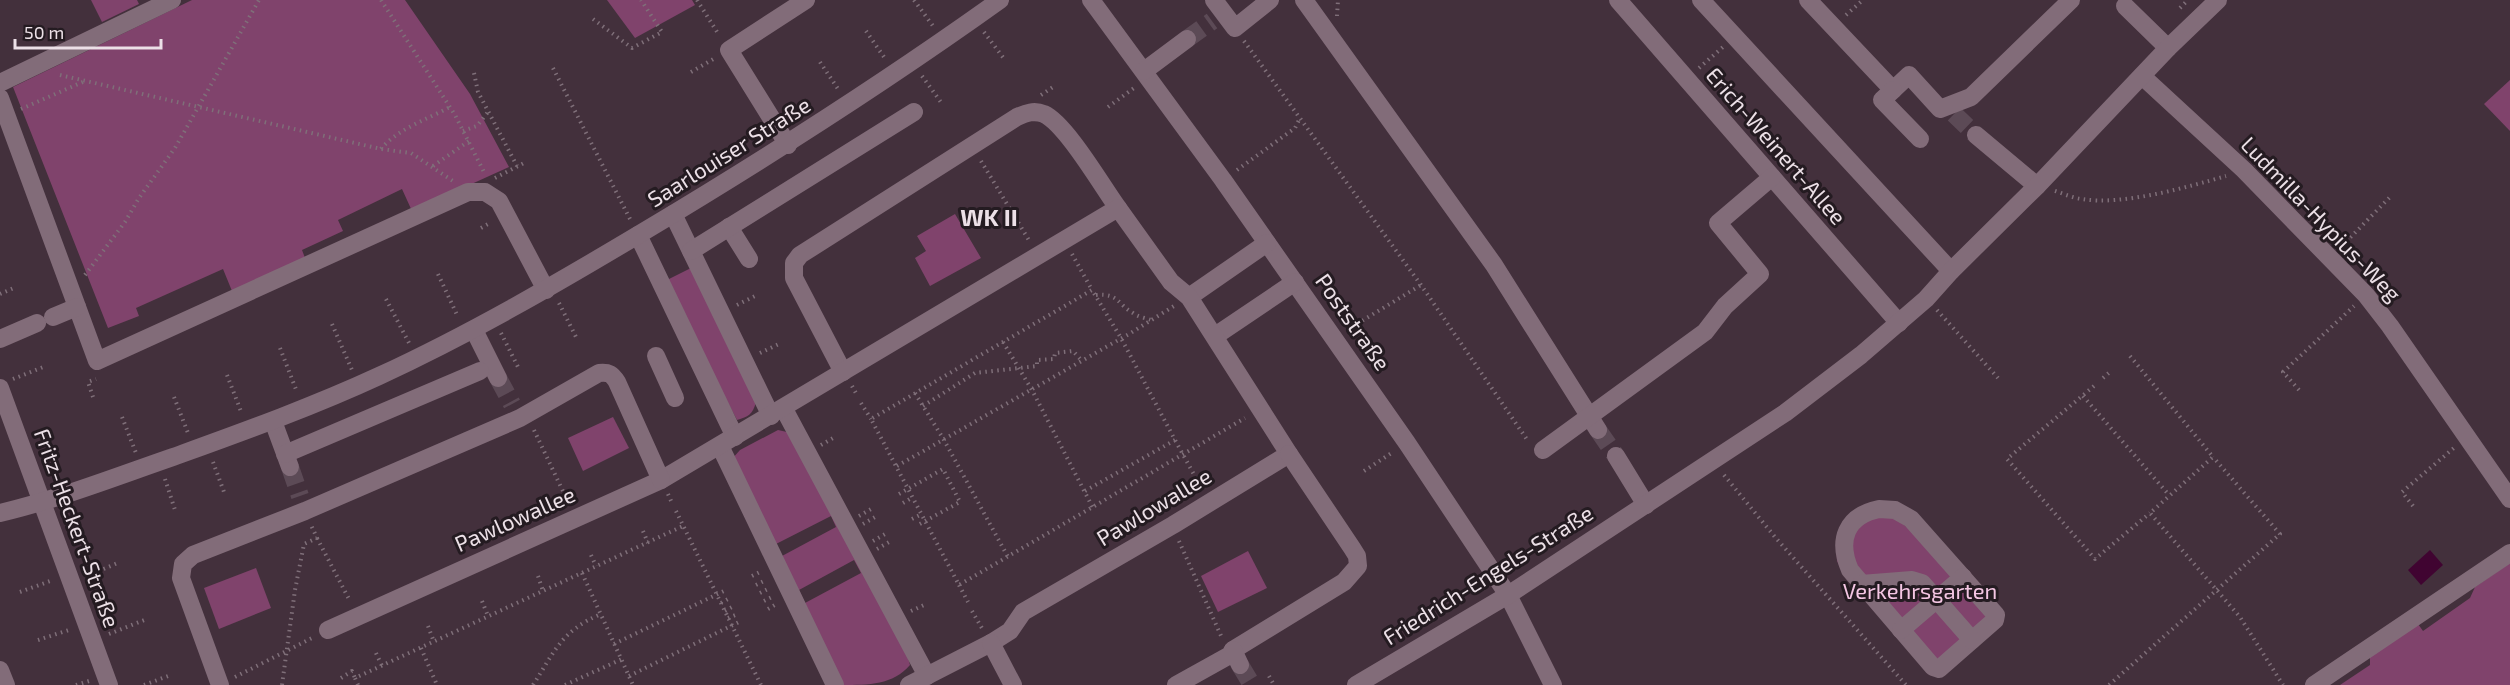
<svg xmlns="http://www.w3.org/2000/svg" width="2510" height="685" viewBox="0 0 2510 685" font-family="'Exo 2',sans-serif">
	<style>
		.green { fill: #80436c; fill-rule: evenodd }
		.water { fill: #400431 }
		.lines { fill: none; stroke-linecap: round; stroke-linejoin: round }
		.minor-tunnel { stroke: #5c4a56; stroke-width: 18; stroke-dasharray: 18 9; stroke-linecap: butt }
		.path { stroke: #7f6f79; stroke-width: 4; stroke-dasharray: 1.5 4.5; stroke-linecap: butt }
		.minor { stroke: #826c79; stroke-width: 18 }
		.labels { text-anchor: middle; stroke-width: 6; stroke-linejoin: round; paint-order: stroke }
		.street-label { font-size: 22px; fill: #ece0e7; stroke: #241b21 }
		.park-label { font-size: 22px; fill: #f4c6e3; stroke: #241b21 }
		.neighbourhood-label { font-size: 24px; font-weight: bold; fill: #ece0e7; stroke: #241b21 }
	</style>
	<rect width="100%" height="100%" fill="#43303c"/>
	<g class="green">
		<path d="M91,0H137L139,4L102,22Z"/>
		<path d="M192,0H405L470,94L509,167L412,211L402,189L338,220L343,231L302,250L305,258L232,291L223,269L136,308L139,316L108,328L13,87Z"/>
		<path d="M607,0H692L695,5L635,38Z"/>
		<path d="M2510,80V131L2484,104Z"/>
		<path d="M955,214L981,258L930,286L915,258L926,251L917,236Z"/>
		<path d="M693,267L756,402C753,414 748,417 737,420L665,281Z"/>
		<path d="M613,417L629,448L583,471L568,438Z"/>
		<path d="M778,430L787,432L907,654L910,665C893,685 869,685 842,685L732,459L740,450ZM831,516L836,527L782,556L776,544ZM854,560L861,573L805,603L799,590Z"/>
		<path d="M1881,504L2000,611L1943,673L1843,573L1837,561L1836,538Z"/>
		<path d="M1248,551L1267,588L1218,612L1201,576Z"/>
		<path d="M2510,563V685H2340L2370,665V655L2418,624L2423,631L2470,598L2475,587Z"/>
		<path d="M256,568L271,608L219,629L204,588Z"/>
	</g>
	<path class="water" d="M2430,550L2443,565L2421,585L2408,570Z"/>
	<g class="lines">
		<g class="minor-tunnel">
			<path d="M1187,39L1212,21"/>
			<path d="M1954,114L1976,135"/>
			<path d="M498,378L512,404"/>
			<path d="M1598,430L1616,456"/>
			<path d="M290,467L300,496"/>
			<path d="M1240,665L1252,685"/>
		</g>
		<g class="path">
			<path d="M381,0L455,115L485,174"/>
			<path d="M697,0L719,35"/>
			<path d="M914,0L933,26"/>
			<path d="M2180,8L2188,0"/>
			<path d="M1846,15L1863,0"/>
			<path d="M1337,16L1338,0"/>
			<path d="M593,19L632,48L662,32L641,0"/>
			<path d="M866,31L886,60"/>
			<path d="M984,32L1005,60"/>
			<path d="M1244,41L1421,285L1528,441"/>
			<path d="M820,62L838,89"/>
			<path d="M553,68L631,221"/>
			<path d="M1699,68L1723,47"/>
			<path d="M691,72L715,58"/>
			<path d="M474,73L478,92L517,166"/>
			<path d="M60,75L381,149L411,153L453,181"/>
			<path d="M922,76L943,105"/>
			<path d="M1041,95L1053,87"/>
			<path d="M1108,107L1134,88"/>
			<path d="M21,109L85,81"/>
			<path d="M463,131L477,126L488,112"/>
			<path d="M381,149C397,129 428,119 450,107"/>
			<path d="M981,161L1030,242"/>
			<path d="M433,166L469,141"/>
			<path d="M1237,170L1295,128L1300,118"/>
			<path d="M495,178L524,163"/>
			<path d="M2055,191C2064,194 2073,198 2082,199C2122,206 2188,187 2226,176"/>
			<path d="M481,228L490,223"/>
			<path d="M2342,246L2392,195"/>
			<path d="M1072,254L1092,290"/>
			<path d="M438,274L458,317"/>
			<path d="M85,275L125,222L139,198L175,148L259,0"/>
			<path d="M0,294L16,287"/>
			<path d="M1096,295C1119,293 1117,304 1133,313C1138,317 1146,318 1151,320"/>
			<path d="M386,299L409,343"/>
			<path d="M559,303L576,337"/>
			<path d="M737,305L755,296"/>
			<path d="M1937,310L1998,378"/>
			<path d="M332,324L352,370"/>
			<path d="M1347,330L1421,285"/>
			<path d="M501,333L518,367"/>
			<path d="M1003,342L1032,390L1093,508"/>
			<path d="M280,348L297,392"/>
			<path d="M760,353L781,343"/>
			<path d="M2130,356L2213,457L2150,513L2240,617L2283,685"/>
			<path d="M227,375L242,414"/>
			<path d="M2103,378L2110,372"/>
			<path d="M13,379L46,366"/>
			<path d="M852,386L857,395"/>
			<path d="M2094,386L2007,459L2095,559L2150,513"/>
			<path d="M2299,390L2283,372L2354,306"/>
			<path d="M915,393L944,440L1008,557"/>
			<path d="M2083,396L2169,495"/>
			<path d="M93,397L88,382L96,379"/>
			<path d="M174,397L188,433"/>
			<path d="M861,403L871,419"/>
			<path d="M923,406L975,373L1037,366V360L1054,359L1055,353L1073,351L1082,361"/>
			<path d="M122,417L136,453"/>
			<path d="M534,430L569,504"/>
			<path d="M821,445L833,438"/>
			<path d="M213,462L224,492"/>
			<path d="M897,466L1129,334L1174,306"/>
			<path d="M1364,471L1393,452"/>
			<path d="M1724,475L1775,537L1906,685"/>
			<path d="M165,479L175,510"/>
			<path d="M1202,489L1175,440L1121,338L1092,290L871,419L959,585L1245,418"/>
			<path d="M1085,491L1175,440"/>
			<path d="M668,494L672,503"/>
			<path d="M899,494L943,469L960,502L916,526"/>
			<path d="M903,503L913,497"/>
			<path d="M2413,506L2402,492L2455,447"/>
			<path d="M676,511L761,685"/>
			<path d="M859,516L873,508"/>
			<path d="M912,519L922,514"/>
			<path d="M863,524L877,516"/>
			<path d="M643,531L648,543"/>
			<path d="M317,538L350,601"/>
			<path d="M873,541L887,533"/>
			<path d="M1179,541L1222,638"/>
			<path d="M877,549L891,541"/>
			<path d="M591,555L596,566"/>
			<path d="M582,573L633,685"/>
			<path d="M87,576L120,562"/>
			<path d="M538,576L543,591"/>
			<path d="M752,576L762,571"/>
			<path d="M756,585L766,580"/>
			<path d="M959,585L968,602"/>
			<path d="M20,592L53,580"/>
			<path d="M760,593L770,588"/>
			<path d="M482,601L488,616"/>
			<path d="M764,601L774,596"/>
			<path d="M721,603L730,598"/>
			<path d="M768,609L778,603"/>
			<path d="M725,611L734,606"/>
			<path d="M911,611L924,605"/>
			<path d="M972,611L983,630"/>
			<path d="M728,618L738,614"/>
			<path d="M428,626L434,642"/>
			<path d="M109,634L147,619"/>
			<path d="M38,640L72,629"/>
			<path d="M614,644L726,590"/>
			<path d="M421,648L437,685"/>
			<path d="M376,653L382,666"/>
			<path d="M629,676L741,621"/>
			<path d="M1269,676L1274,685"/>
			<path d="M235,677L314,637"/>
			<path d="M341,678L352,671L355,678"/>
			<path d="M76,685L89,681"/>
			<path d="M144,685L168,676"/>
			<path d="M282,685L295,590L304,544L317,538L311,525"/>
			<path d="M358,685L355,678L683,526"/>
			<path d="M533,685C555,651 561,631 601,614"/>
			<path d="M565,685L622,659"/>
			<path d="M2109,685L2280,534L2213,457"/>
		</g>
		<g class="minor">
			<path d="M1091,0L1223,180L1407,443L1508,595L1553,685"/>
			<path d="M1214,0L1235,28L1270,0"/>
			<path d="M1304,0L1494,265L1598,430"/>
			<path d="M1618,0L1899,323"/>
			<path d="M1701,0L1951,271"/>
			<path d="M1808,0L1893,90L1909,75L1940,109L1971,97L2071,0"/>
			<path d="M2125,6L2168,48"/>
			<path d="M1144,71L1187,39"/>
			<path d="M2142,76L2244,170L2366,295L2390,326L2510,499"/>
			<path d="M0,83L172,0"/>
			<path d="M1893,90L1882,100L1920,139"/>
			<path d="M0,98L97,361L468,192H485L499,201L546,290"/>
			<path d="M1976,135L2037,186"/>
			<path d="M788,145L729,50L806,0"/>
			<path d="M673,214L771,416"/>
			<path d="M729,227L749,259"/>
			<path d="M638,235L735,437"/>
			<path d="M691,251L914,112"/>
			<path d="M1189,297L1267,243"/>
			<path d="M53,317L77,307"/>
			<path d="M474,330L498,378"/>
			<path d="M1215,336L1295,282"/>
			<path d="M0,339L37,323"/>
			<path d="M656,356L675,398"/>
			<path d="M843,372L794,278V263L800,255L1017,117C1026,113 1034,110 1044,114C1066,124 1102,186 1118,208"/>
			<path d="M0,388L109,685"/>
			<path d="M784,409L927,676"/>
			<path d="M273,421L290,467"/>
			<path d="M720,446L835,685"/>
			<path d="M1543,450L1705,332L1725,306L1760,274L1718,223L1772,177"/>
			<path d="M285,454L480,371"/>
			<path d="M1616,456L1646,505"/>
			<path d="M1879,509L1895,510L1911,519L1996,615L1995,620L1939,669L1933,667L1850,570C1837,540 1846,516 1879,509Z"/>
			<path d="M0,513C59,499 115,477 173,457C242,432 312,407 379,376C470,334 556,284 643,232C765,159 884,83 1000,0"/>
			<path d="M1861,584L1912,580L1922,583L1972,640"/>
			<path d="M328,630L661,480L1118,208L1171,282L1189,297L1289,454L1173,525L1023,612L1010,631L991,643L909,685"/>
			<path d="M1901,630L1963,577"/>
			<path d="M991,643L1013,685"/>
			<path d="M1233,650L1344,582L1358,566L1357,556L1352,548L1289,454"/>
			<path d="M0,670L6,685"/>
			<path d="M220,685L181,578L183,564L193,555L305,511L520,418L599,373C609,372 612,374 617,382L661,480"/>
			<path d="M1176,685L1230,655L1233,650L1240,665"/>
			<path d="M1356,685L1508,595L1785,413L1861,355L1926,299L1951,271L2037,186L2168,48L2218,0"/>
			<path d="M2314,685L2510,553"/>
		</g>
	</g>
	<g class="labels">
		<g class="street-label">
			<text transform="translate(1776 146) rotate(49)" y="8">Erich-Weinert-Allee</text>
			<text transform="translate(729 152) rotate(-32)" y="8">Saarlouiser Straße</text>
			<text transform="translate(2321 219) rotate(46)" y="8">Ludmilla-Hypius-Weg</text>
			<text transform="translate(1353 322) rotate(55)" y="8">Poststraße</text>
			<text transform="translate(1154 507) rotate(-31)" y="8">Pawlowallee</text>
			<text transform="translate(515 519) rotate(-24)" y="8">Pawlowallee</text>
			<text transform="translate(77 528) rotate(70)" y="8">Fritz-Heckert-Straße</text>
			<text transform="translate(1488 575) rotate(-32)" y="8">Friedrich-Engels-Straße</text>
		</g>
		<g class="park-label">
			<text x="1920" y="599">Verkehrsgarten</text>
		</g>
		<g class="neighbourhood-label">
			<text x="989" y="226">WK II</text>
		</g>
	</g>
	<path d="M15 39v9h146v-9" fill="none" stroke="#ece0e7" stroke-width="3"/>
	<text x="24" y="39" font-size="18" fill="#ece0e7" stroke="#241b21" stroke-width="4.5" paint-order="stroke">50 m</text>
</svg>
